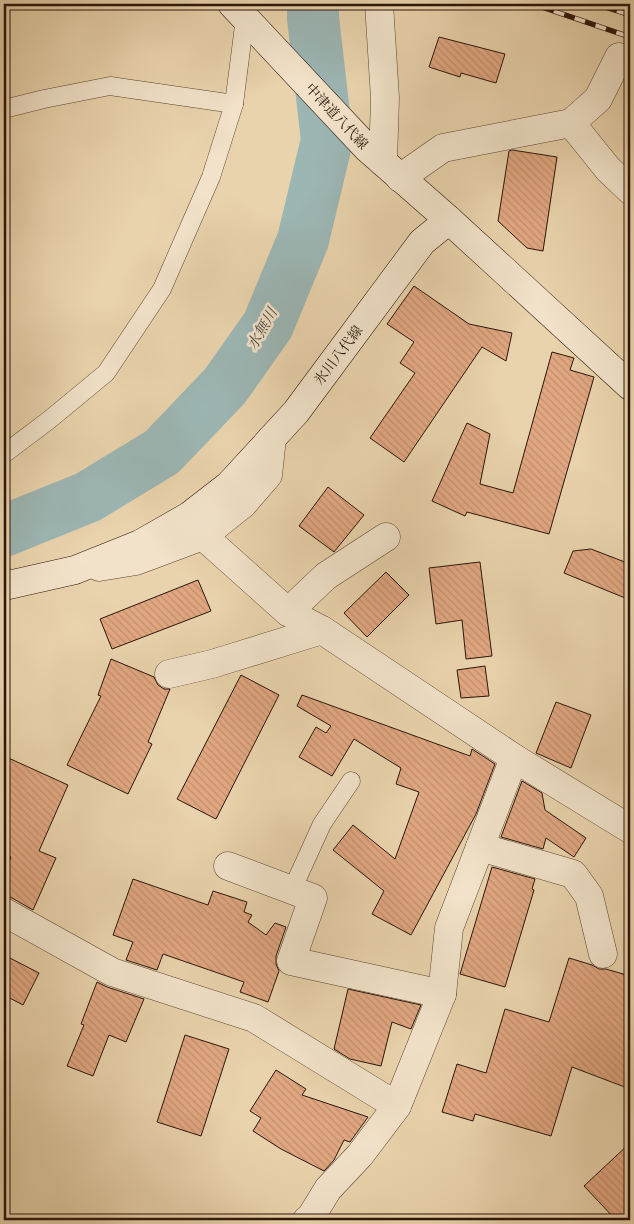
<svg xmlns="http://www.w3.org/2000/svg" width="634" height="1224" viewBox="0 0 634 1224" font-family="'IM FELL Great Primer','Noto Serif JP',serif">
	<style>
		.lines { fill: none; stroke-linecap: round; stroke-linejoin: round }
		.river { stroke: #9cb6b4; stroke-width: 52 }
		.building { fill: url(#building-back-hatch); stroke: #2a150a }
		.lane-casing { stroke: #5a4432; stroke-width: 19 }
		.street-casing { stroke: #5a4432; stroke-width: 29 }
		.secondary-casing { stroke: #2a150a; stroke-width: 29 }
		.lane { stroke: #f1e2c9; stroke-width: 18 }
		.street { stroke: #f1e2c9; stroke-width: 28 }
		.secondary { stroke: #f1e2c9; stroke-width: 28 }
		.rail-casing { stroke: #2a150a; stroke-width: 5.5 }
		.rail { stroke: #f1e2c9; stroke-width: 4; stroke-dasharray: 11; stroke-linecap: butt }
		.labels { text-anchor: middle; stroke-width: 5; stroke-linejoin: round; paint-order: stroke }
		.street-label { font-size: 14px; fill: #2a150a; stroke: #f1e2c9 }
		.water-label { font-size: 15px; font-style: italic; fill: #524d46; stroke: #f1e2c9 }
	</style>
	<defs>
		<pattern id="building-back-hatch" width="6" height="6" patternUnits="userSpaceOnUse" patternTransform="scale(1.25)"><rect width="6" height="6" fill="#e1a781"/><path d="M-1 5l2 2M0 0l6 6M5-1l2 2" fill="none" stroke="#c18f6e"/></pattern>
	</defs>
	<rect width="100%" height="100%" fill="#e9d3ac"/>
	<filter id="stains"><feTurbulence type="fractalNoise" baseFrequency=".004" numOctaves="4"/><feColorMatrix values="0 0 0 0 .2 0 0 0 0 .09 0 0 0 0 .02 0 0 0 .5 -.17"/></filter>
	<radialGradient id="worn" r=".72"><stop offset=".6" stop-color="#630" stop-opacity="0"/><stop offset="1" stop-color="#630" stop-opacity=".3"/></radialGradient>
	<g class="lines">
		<path class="river" d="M4,531L88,497L162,452L225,386L268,325L303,240L327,140L313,18V4"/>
	</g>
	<g class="building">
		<path d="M439,37L505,54L496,83L461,73L460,77L429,67Z"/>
		<path d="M512,150L557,157L543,251L527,248L498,221L509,151Z"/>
		<path d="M414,286L469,324L512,333L506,361L482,347L404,462L370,438L415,373L400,363L414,342L387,324Z"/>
		<path d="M552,352L574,358L570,370L594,377L549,534L467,512L465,516L432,501L467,423L490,434L480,484L513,493Z"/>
		<path d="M328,487L364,515L334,552L299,526Z"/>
		<path d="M591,549L630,564V600L564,573L573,551Z"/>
		<path d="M480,562L492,656L466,659L462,620L436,624L429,568Z"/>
		<path d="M386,572L409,595L367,637L344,613Z"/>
		<path d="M198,580L211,611L112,649L100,619Z"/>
		<path d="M111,659L154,677L158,685L164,689H170L148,742L152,744L128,794L67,765L101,696L98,695Z"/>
		<path d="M485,666L489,696L461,698L457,670Z"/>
		<path d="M241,675L279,695L216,819L177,799Z"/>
		<path d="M302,695L470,756L472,749L495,764L476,814L411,935L372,914L384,891L333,850L353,825L395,859L419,792L396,784L401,768L354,739L332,776L299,757L316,727L326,733L331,726L297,706Z"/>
		<path d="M556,702L591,715L571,768L536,753Z"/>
		<path d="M4,756L68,785L39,851L56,858L33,910L12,898L4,896V874L11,857L4,854Z"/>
		<path d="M522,781L542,793L545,810L586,838L574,857L546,838L543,849L501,837Z"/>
		<path d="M492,867L535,879L532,889L534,890L505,987L460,974Z"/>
		<path d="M133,879L208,905L213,891L247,902L244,912L252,915L248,922L266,935L275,923L286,927L276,956V964L279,971L268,1002L240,992L244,982L163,954L157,970L126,960L133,942L113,935Z"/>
		<path d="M4,955L39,973L23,1005L4,995Z"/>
		<path d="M569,958L592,965L599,969H606L630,976V1089L572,1067L551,1136L475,1114L473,1121L442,1112L457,1064L486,1073L505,1009L549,1022Z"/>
		<path d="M97,982L107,987L144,999L126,1042L109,1035L93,1076L67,1066L84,1025L81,1024Z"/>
		<path d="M348,989L421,1005L411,1029L392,1022L381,1066L350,1059L334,1049Z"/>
		<path d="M185,1035L229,1049L201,1136L157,1122Z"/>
		<path d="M276,1070L306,1089L302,1095L368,1117L350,1142L344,1140L334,1160L324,1171L281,1149L253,1131L261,1118L250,1111Z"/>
		<path d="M630,1143V1220H616L584,1186Z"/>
	</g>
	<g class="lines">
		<g class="lane-casing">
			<g id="lane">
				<path d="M4,109L44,99L110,86L234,104"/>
				<path d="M4,454L49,420L106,373L162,289L211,177L234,104L245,18"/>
				<path d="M292,890L322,824L351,781"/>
			</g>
		</g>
		<g class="street-casing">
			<g id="street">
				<path d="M379,4L385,98L383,162"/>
				<path d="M571,123L608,169L630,190"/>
				<path d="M400,178L443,148L571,123L598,99L619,57L630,61"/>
				<path d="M203,536L288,612L322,630L514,758L630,829"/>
				<path d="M99,567L136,561L203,536L243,504L268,475L272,438"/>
				<path d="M288,612L326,576L386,537"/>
				<path d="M169,674L212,664L322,630"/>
				<path d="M480,847L573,874L589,896L603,954"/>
				<path d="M228,866L313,898L291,961L442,994"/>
				<path d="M4,912L112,972L254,1018L397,1106L442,994L449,928L514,758"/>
				<path d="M307,1220H309L328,1189L360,1155L397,1106"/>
			</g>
		</g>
		<g class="secondary-casing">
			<g id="secondary">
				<path d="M232,4L367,148L449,220L630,386"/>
				<path d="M4,586L75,570L140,544L189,516L229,485L296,412L422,242L449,220"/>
			</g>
		</g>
		<use href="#lane" class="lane"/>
		<use href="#street" class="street"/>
		<use href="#secondary" class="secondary"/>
		<g class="rail-casing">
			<g id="rail">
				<path d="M533,4L630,37"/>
				<path d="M596,4L630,15"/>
			</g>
		</g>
		<use href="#rail" class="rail"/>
	</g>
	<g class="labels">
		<g class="street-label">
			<text transform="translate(337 116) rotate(47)" y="5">中津道八代線</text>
			<text transform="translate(338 355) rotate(-53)" y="5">氷川八代線</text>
		</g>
		<g class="water-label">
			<text transform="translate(262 329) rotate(-60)" y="5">水無川</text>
		</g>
	</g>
	<rect width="634" height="1224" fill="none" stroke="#e9d3ac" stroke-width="20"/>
	<rect x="5" y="5" width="624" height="1214" fill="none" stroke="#2a150a" stroke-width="2.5"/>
	<rect x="10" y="10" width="614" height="1204" fill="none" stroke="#2a150a"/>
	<rect width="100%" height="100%" filter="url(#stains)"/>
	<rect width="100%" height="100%" fill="url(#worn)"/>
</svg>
